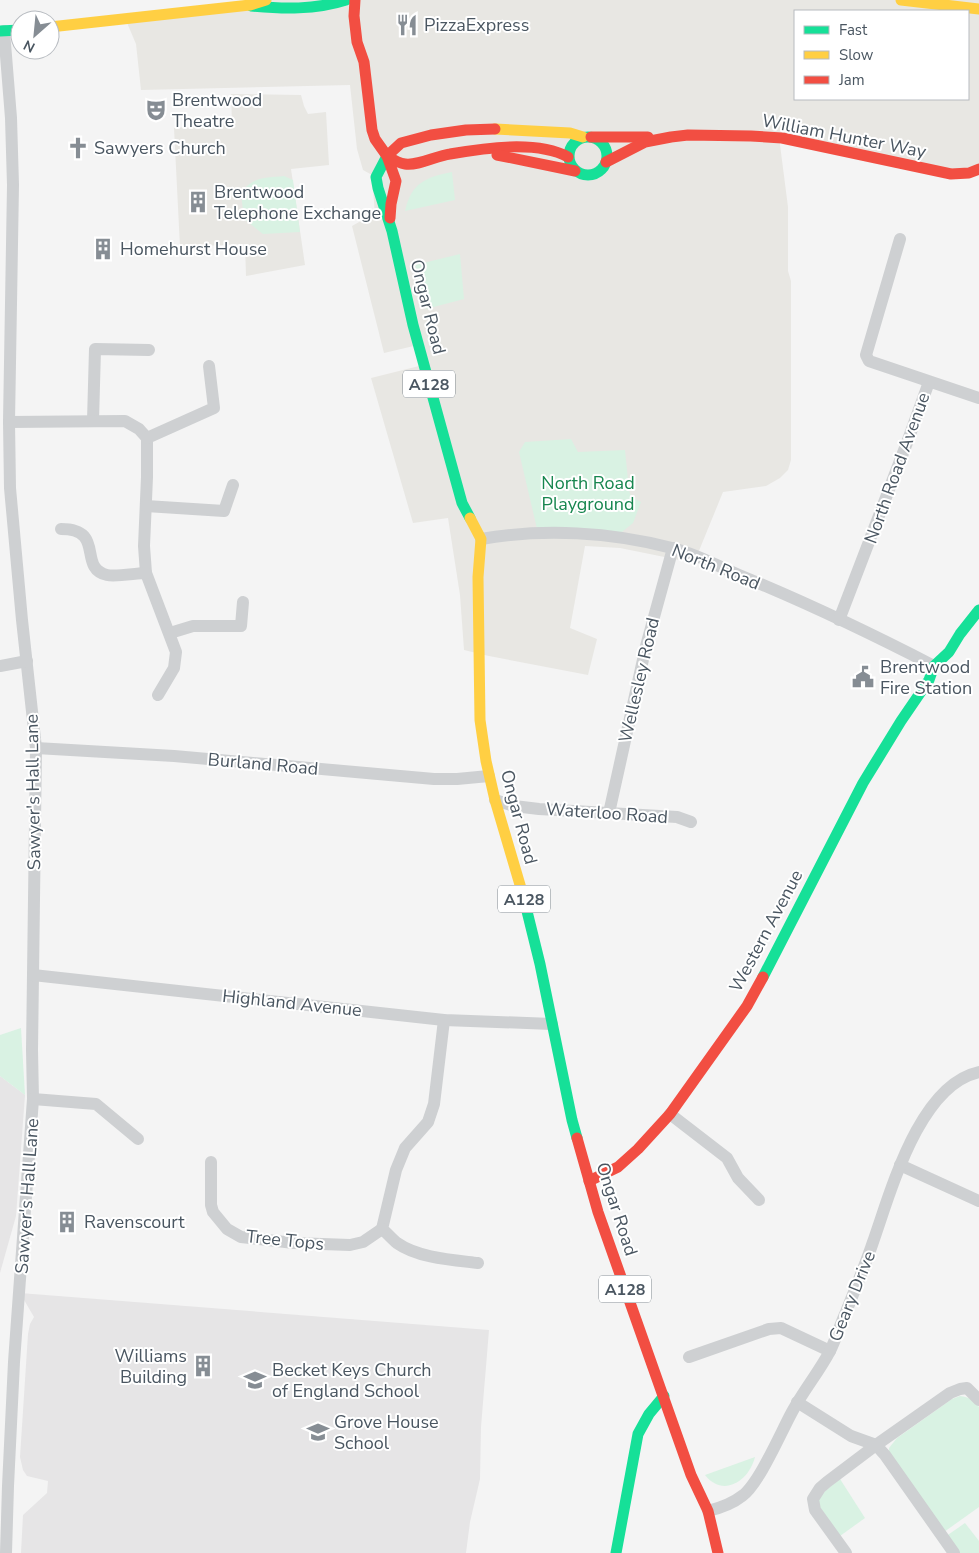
<svg xmlns="http://www.w3.org/2000/svg" width="979" height="1553" viewBox="0 0 979 1553" font-family="'Nunito Sans',sans-serif">
	<style>
		.commercial { fill: #e8e7e3; fill-rule: evenodd }
		.education { fill: #e6e5e6 }
		.green { fill: #d9f2e3 }
		.lines { fill: none; stroke-linecap: round; stroke-linejoin: round }
		.street { stroke: #ced0d2; stroke-width: 12 }
		.fast { stroke: #16e098; stroke-width: 11 }
		.slow { stroke: #ffcf43; stroke-width: 11 }
		.jam { stroke: #f24e42; stroke-width: 11 }
		.labels { text-anchor: middle; stroke-width: 4; stroke-linejoin: round; paint-order: stroke }
		.shield { fill: #fff; stroke: #808990; stroke-width: 1 }
		.shield-label { font-size: 16px; font-weight: bold; fill: #4a5661 }
		.poi-label { font-size: 18px; fill: #4a5661; stroke: #fff; text-anchor: start }
		.street-label { font-size: 18px; fill: #4a5661; stroke: #fff }
		.park-label { font-size: 18px; fill: #17864f; stroke: #fff }
	</style>
	<rect width="100%" height="100%" fill="#f4f4f4"/>
	<g class="commercial">
		<path d="M250,0H979V169L969,173L779,137L788,207V271L791,281V460L788,470L780,478L766,486L723,492L694,563L620,548L585,546L570,628L597,639L588,675L489,656L464,650L460,595L448,518L413,523L371,378L423,365L418,345L384,353L352,226L368,217L375,215L372,175L363,170L357,149L350,85L141,90L136,44L125,18ZM795,11H968V99H795Z"/>
		<path d="M231,94L301,95L304,106L308,114L326,112L329,165L291,169L305,265L246,276L245,244L180,247L174,128L232,123Z"/>
	</g>
	<g class="education">
		<path d="M0,1076L25,1095L16,1216L0,1273Z"/>
		<path d="M20,1293L489,1330L481,1427L480,1479L470,1522L466,1553H21L23,1515L47,1493L48,1481L27,1476L23,1470L20,1457L28,1334L30,1324L34,1317Z"/>
	</g>
	<g class="green">
		<path d="M452,172L455,200L405,211C411,183 426,177 452,172Z"/>
		<path d="M284,176L293,180L300,232L263,234L244,219L241,193C253,176 266,178 284,176Z"/>
		<path d="M460,254L464,299L426,309L415,265Z"/>
		<path d="M571,439L578,452L625,450L629,490L631,497L641,502L633,523L617,536L538,533L519,452L525,442Z"/>
		<path d="M21,1028L25,1095L0,1076V1035Z"/>
		<path d="M960,1396C969,1397 974,1400 979,1407V1507L944,1532L889,1453V1448L897,1438L952,1399Z"/>
		<path d="M755,1457C749,1481 723,1498 705,1475Z"/>
		<path d="M840,1479L865,1518L840,1536L819,1506V1496Z"/>
		<path d="M965,1523L979,1541V1553H957L945,1537Z"/>
	</g>
	<g class="lines">
		<g class="street">
			<path d="M4,31L11,118L13,185L9,422L10,488L22,620L36,748L32,1050L33,1099L14,1362L8,1486L6,1553"/>
			<path d="M900,239L866,355L869,361L979,398"/>
			<path d="M93,421L95,349L149,350"/>
			<path d="M9,422L125,421L139,429L147,438V477L144,546L146,573L176,652L174,668L158,695"/>
			<path d="M147,438L214,408L209,366"/>
			<path d="M146,506L224,511L233,485"/>
			<path d="M61,529C106,529 77,568 107,575C116,577 137,573 146,573"/>
			<path d="M481,539C544,528 611,532 672,548C695,553 717,566 739,575C805,602 870,633 934,666"/>
			<path d="M839,620L908,440L929,382"/>
			<path d="M170,633L193,626H241L243,602"/>
			<path d="M0,666L27,661"/>
			<path d="M36,748L174,756L434,779H457L489,776"/>
			<path d="M495,800L514,806L539,809L677,817L691,822"/>
			<path d="M609,813L646,646L673,548"/>
			<path d="M33,975L444,1020L552,1024"/>
			<path d="M444,1020L434,1104L428,1122L405,1148L396,1170L382,1229C387,1233 392,1239 397,1243C418,1258 453,1260 478,1263"/>
			<path d="M33,1099L96,1104L138,1139"/>
			<path d="M670,1114L727,1158L738,1178L759,1200"/>
			<path d="M211,1162V1205L213,1212L227,1229L241,1237L294,1243L350,1245L363,1242L382,1229"/>
			<path d="M900,1165L979,1201"/>
			<path d="M689,1357L769,1329L781,1328L830,1351"/>
			<path d="M797,1402L851,1436L876,1445"/>
			<path d="M876,1445L885,1455L954,1553"/>
			<path d="M708,1511C720,1508 732,1504 742,1496C759,1484 781,1432 792,1412C803,1391 819,1372 830,1351C836,1339 840,1325 846,1312C855,1289 865,1266 873,1242C891,1191 919,1085 979,1072"/>
			<path d="M846,1553L815,1510L813,1499L820,1488L827,1482L876,1445L950,1393L960,1389L967,1388L979,1400"/>
		</g>
		<g class="fast">
			<path d="M251,6C283,9 315,10 346,0"/>
			<path d="M0,31L20,30"/>
			<circle cx="588" cy="156" r="19"/>
			<path d="M387,156L376,177L378,188L392,231L413,325L462,503L470,518"/>
			<path d="M523,895L540,964L572,1120L577,1138"/>
			<path d="M763,977L863,783L901,721L929,680L934,666L949,652L960,634L979,610"/>
			<path d="M616,1553L638,1434L649,1414L664,1396"/>
		</g>
		<g class="slow">
			<path d="M901,0L979,9"/>
			<path d="M50,27L250,5L266,0"/>
			<path d="M495,129L570,133L583,137"/>
			<path d="M470,518L481,539L478,577L480,720L486,761L495,800L523,895"/>
		</g>
		<g class="jam">
			<path d="M355,0L354,16L357,42L364,62L372,130L375,139L387,156L396,181L391,204L390,218"/>
			<path d="M495,129L466,130L431,135L401,143L387,156C392,159 398,163 405,164C418,166 436,156 450,154C484,148 537,140 568,157"/>
			<path d="M591,137H648"/>
			<path d="M497,155L575,171"/>
			<path d="M606,162L645,142L671,137L688,135L751,136L782,138L951,174L969,173L979,169"/>
			<path d="M577,1138L598,1212L691,1475L708,1511L718,1553"/>
			<path d="M589,1181L618,1167L638,1149L670,1114L747,1006L763,977"/>
		</g>
	</g>
	<defs>
		<g id="restaurant-bare" transform="scale(1.725)"><path d="M-5-6h1v4h1v-4h1v4h1v-4h1v5L-1.5 .5V6h-2V.5L-5-1ZM5-6V6H3V1.5H1.5Q1.5-4 5-6Z" fill="#868d94" stroke="#fff" stroke-width="2.5" paint-order="stroke"/></g>
		<g id="theatre-bare" transform="scale(1.725)"><path d="M-5-5.5Q0-4 5-5.5V0Q5 5 0 6Q-5 5-5 0ZM-3.3-2.5H-1v1.5H-3.3ZM1-2.5H3.3v1.5H1ZM-2.8 1Q0 5.5 2.8 1Z" fill="#868d94" stroke="#fff" stroke-width="2.5" paint-order="stroke"/></g>
		<g id="church-bare" transform="scale(1.725)"><path d="M-1.2-6h2.4v3.5h3.3v2.4h-3.3V6h-2.4V-.1h-3.3v-2.4h3.3Z" fill="#868d94" stroke="#fff" stroke-width="2.5" paint-order="stroke"/></g>
		<g id="building-bare" transform="scale(1.725)"><path d="M-4-6H4V6H1V3H-1V6H-4ZM-2.5-4.3h1.7v1.8h-1.7ZM.8-4.3h1.7v1.8H.8ZM-2.5-1h1.7V.8h-1.7ZM.8-1h1.7V.8H.8Z" fill="#868d94" stroke="#fff" stroke-width="2.5" paint-order="stroke"/></g>
		<g id="civic-bare" transform="scale(1.725)"><path d="M-.6-6.5H3V-4.5H.6V-3L4-1V1h2V6H-6V1h2V-1L-.6-3ZM-1.2 2.5V6h2.4V2.5Z" fill="#868d94" stroke="#fff" stroke-width="2.5" paint-order="stroke"/></g>
		<g id="school-bare" transform="scale(1.725)"><path d="M0-5L7-2L0 1L-7-2ZM-4 1L0 2.5L4 1V4Q0 6-4 4Z" fill="#868d94" stroke="#fff" stroke-width="2.5" paint-order="stroke"/></g>
	</defs>
	<g fill-rule="evenodd">
		<use href="#restaurant-bare" x="407" y="25"/>
		<use href="#theatre-bare" x="156" y="110"/>
		<use href="#church-bare" x="78" y="148"/>
		<use href="#building-bare" x="198" y="202"/>
		<use href="#building-bare" x="103" y="249"/>
		<use href="#civic-bare" x="863" y="677"/>
		<use href="#building-bare" x="67" y="1222"/>
		<use href="#building-bare" x="203" y="1366"/>
		<use href="#school-bare" x="255" y="1380"/>
		<use href="#school-bare" x="318" y="1432"/>
	</g>
	<g class="labels">
		<g class="shield">
			<rect x="403" y="370.5" width="52" height="27" rx="4"/>
			<rect x="498" y="885.5" width="52" height="27" rx="4"/>
			<rect x="599" y="1275.5" width="52" height="27" rx="4"/>
		</g>
		<g class="shield-label">
			<text x="429" y="390">A128</text>
			<text x="524" y="905">A128</text>
			<text x="625" y="1295">A128</text>
		</g>
		<g class="poi-label">
			<text x="424" y="31">PizzaExpress</text>
			<text x="172" y="106">Brentwood<tspan x="172" dy="21">Theatre</tspan></text>
			<text x="94" y="154">Sawyers Church</text>
			<text x="214" y="198">Brentwood<tspan x="214" dy="21">Telephone Exchange</tspan></text>
			<text x="120" y="255">Homehurst House</text>
			<text x="880" y="673">Brentwood<tspan x="880" dy="21">Fire Station</tspan></text>
			<text x="84" y="1228">Ravenscourt</text>
			<text x="187" y="1362" text-anchor="end">Williams<tspan x="187" dy="21">Building</tspan></text>
			<text x="272" y="1376">Becket Keys Church<tspan x="272" dy="21">of England School</tspan></text>
			<text x="334" y="1428">Grove House<tspan x="334" dy="21">School</tspan></text>
		</g>
		<g class="street-label">
			<text transform="translate(844 136) rotate(11)" y="6">William Hunter Way</text>
			<text transform="translate(428 307) rotate(76)" y="6">Ongar Road</text>
			<text transform="translate(897 468) rotate(-70)" y="6">North Road Avenue</text>
			<text transform="translate(716 567) rotate(22)" y="6">North Road</text>
			<text transform="translate(639 680) rotate(-77)" y="6">Wellesley Road</text>
			<text transform="translate(263 764) rotate(5)" y="6">Burland Road</text>
			<text transform="translate(33 792) rotate(-91)" y="6">Sawyer's Hall Lane</text>
			<text transform="translate(607 813) rotate(4)" y="6">Waterloo Road</text>
			<text transform="translate(519 817) rotate(75)" y="6">Ongar Road</text>
			<text transform="translate(766 931) rotate(-62)" y="6">Western Avenue</text>
			<text transform="translate(292 1003) rotate(6)" y="6">Highland Avenue</text>
			<text transform="translate(27 1196) rotate(-86)" y="6">Sawyer's Hall Lane</text>
			<text transform="translate(617 1209) rotate(72)" y="6">Ongar Road</text>
			<text transform="translate(285 1240) rotate(6)" y="6">Tree Tops</text>
			<text transform="translate(852 1296) rotate(-68)" y="6">Geary Drive</text>
		</g>
		<g class="park-label">
			<text x="588" y="489">North Road<tspan x="588" dy="21">Playground</tspan></text>
		</g>
	</g>
	<rect x="794" y="10" width="175" height="90" fill="#ffffff" stroke="#b7bbc0"/>
	<rect x="804" y="26" width="25" height="8" fill="#16e098" stroke="#b7bbc0"/>
	<text x="839" y="35" font-size="15" fill="#4a5661">Fast</text>
	<rect x="804" y="51" width="25" height="8" fill="#ffcf43" stroke="#b7bbc0"/>
	<text x="839" y="60" font-size="15" fill="#4a5661">Slow</text>
	<rect x="804" y="76" width="25" height="8" fill="#f24e42" stroke="#b7bbc0"/>
	<text x="839" y="85" font-size="15" fill="#4a5661">Jam</text>
	<g transform="translate(35 35) rotate(207)"><circle r="24" fill="#ffffff" stroke="#b7bbc0"/>
	<path d="M0-4L9 19L0 12L-9 19Z" fill="#868d94"/>
	<text y="-8" font-size="14" font-weight="bold" text-anchor="middle" fill="#4a5661">N</text>
	</g>
</svg>
